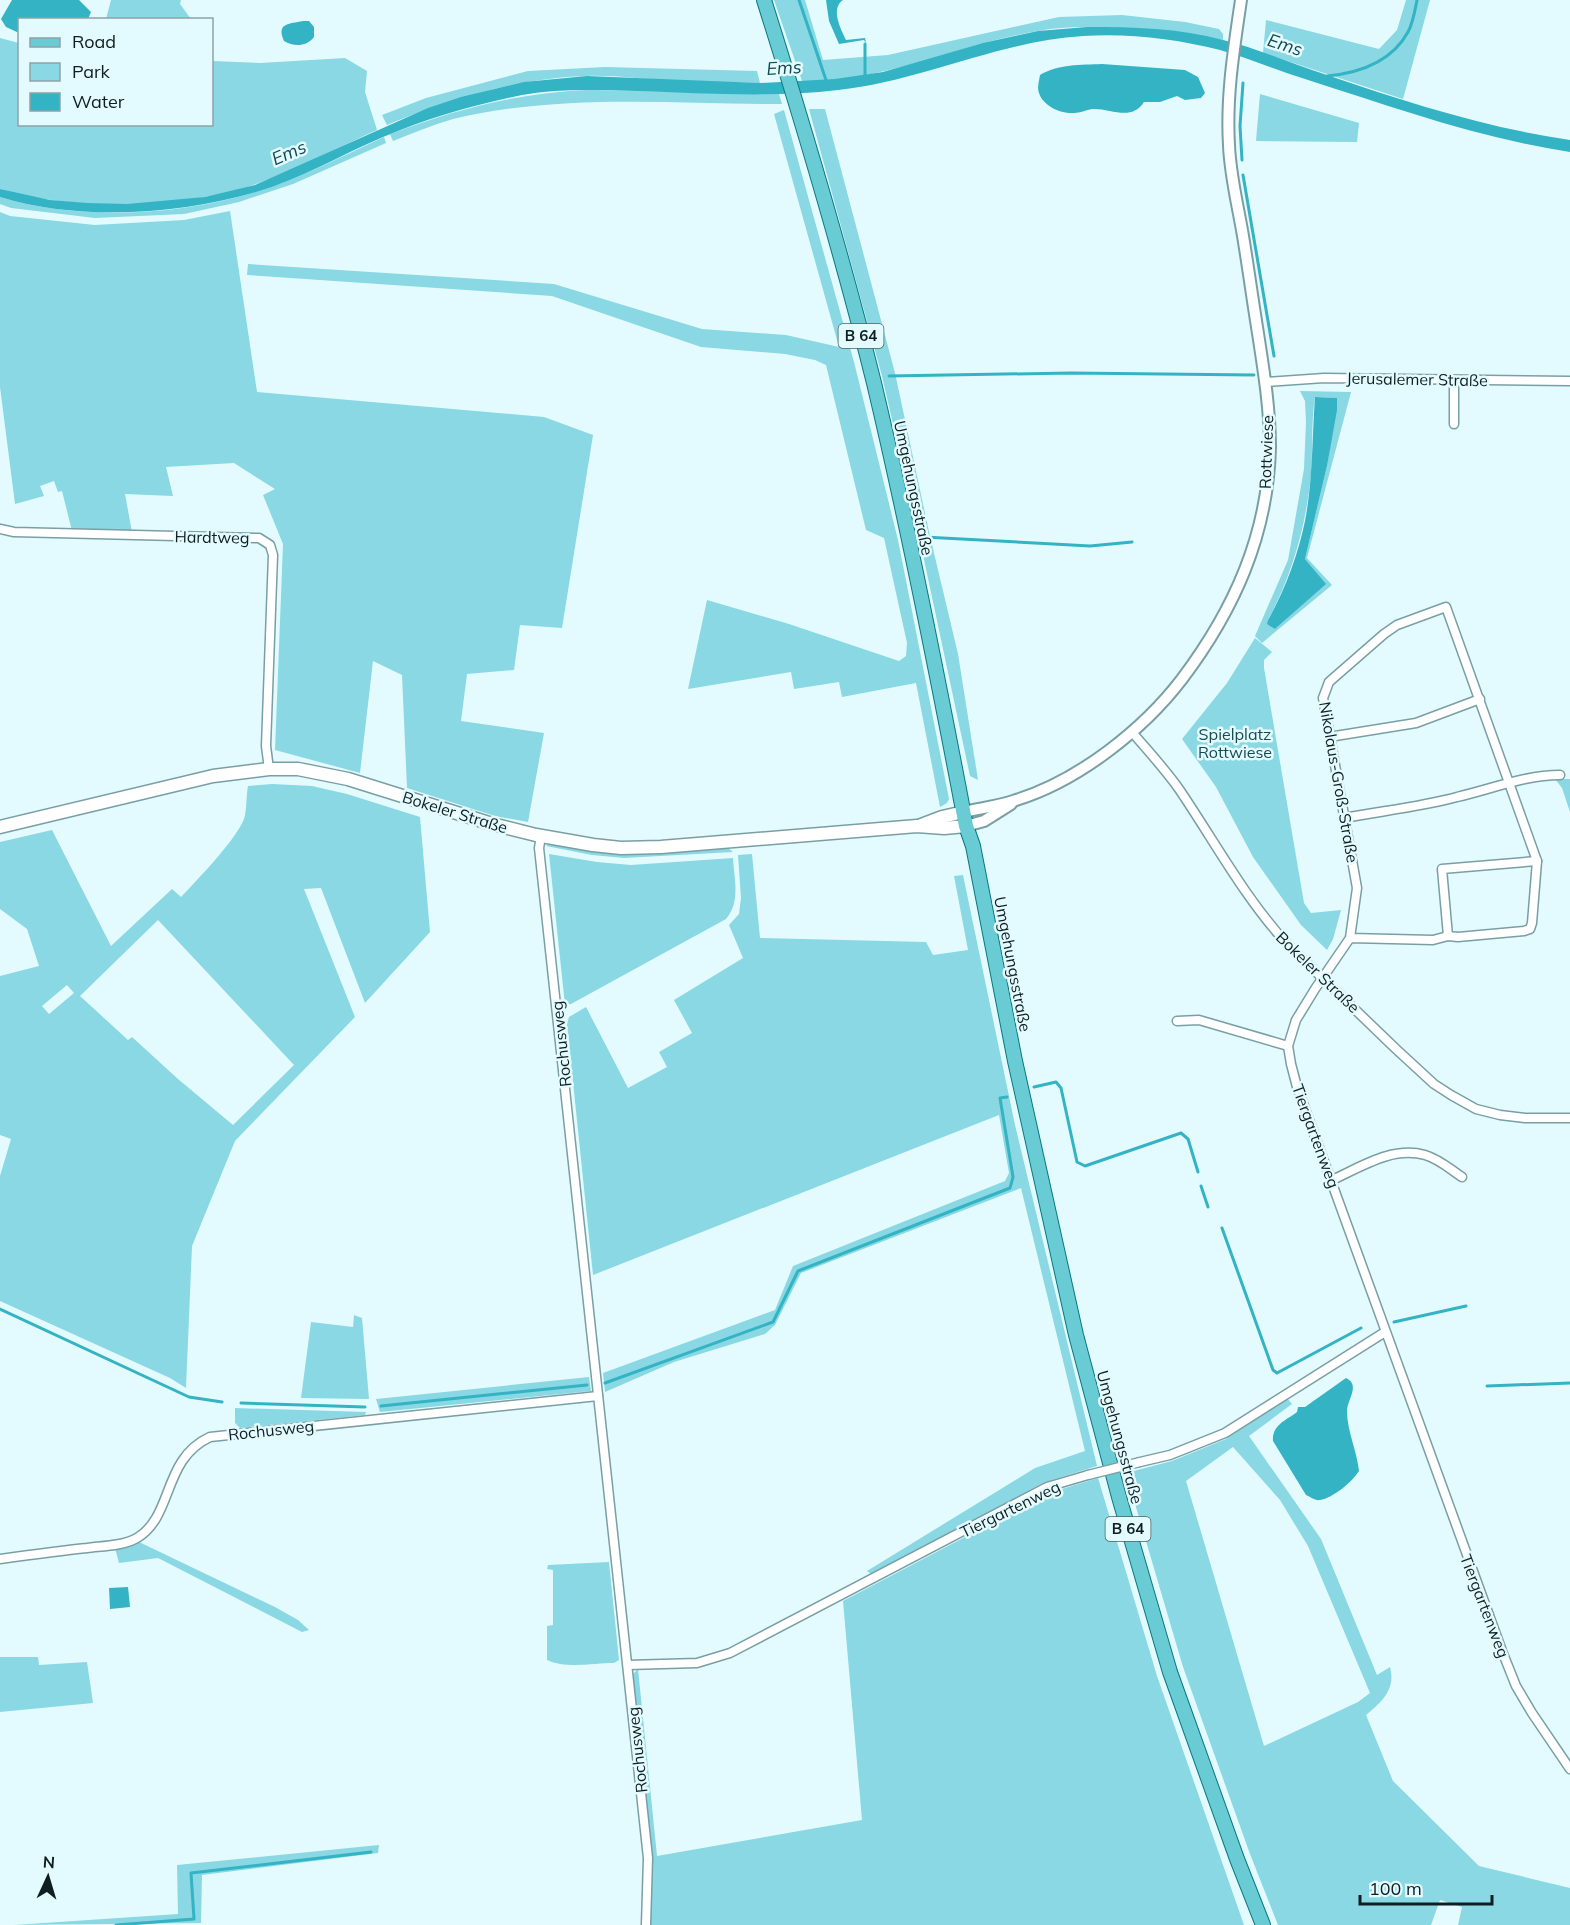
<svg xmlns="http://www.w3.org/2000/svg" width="1570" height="1925" viewBox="0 0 1570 1925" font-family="Mulish,sans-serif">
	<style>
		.green { fill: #89d8e3; fill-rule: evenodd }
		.water { fill: #33b3c3 }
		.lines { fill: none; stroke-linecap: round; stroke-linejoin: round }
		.stream { stroke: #33b3c3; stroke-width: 3 }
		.minor-casing { stroke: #799fa5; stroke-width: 11 }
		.tertiary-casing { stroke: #799fa5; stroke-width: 14 }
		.secondary-casing { stroke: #799fa5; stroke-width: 15 }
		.primary-casing { stroke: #087883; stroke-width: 16 }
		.minor { stroke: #fff; stroke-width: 8 }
		.tertiary { stroke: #fff; stroke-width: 10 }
		.secondary { stroke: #fff; stroke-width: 12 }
		.primary { stroke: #69cbd4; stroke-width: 14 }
		.minor-bridge-casing { stroke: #799fa5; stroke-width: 11; stroke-linecap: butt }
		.minor-bridge { stroke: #fff; stroke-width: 8 }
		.labels { text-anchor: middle; stroke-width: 5; stroke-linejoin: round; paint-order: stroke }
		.shield { fill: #e3fbfe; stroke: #4f6163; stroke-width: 1.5 }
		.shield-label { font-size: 15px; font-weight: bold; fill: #0f1f21 }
		.street-label { font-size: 16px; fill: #0f1f21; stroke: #e3fbfe }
		.park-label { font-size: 16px; fill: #164b52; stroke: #e3fbfe }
		.water-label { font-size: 18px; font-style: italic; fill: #12484f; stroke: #e3fbfe }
	</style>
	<rect width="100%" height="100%" fill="#e3fbfe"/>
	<g class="green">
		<path d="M111,0H181L180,4L191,19H106Z"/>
		<path d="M774,0H805L823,60L888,55L1059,17L1122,15L1185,22L1219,29L1223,34V40C1193,34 1164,31 1133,29C1101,27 1069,25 1038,31C958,44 884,83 802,81Z"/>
		<path d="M1406,0H1430L1403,99L1263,53L1266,20L1379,49L1397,30Z"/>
		<path d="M0,38L19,43L20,124H212V61L260,63L345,58L367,71L365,92L377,130C337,148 298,169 256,184C187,209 70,211 0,189Z"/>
		<path d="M605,67L757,71L760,83C731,82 702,82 673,81C644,79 615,75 586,76C518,78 449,99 387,125L382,115L426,98L528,71Z"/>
		<path d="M587,90L779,94L782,104C672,104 561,93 453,119C433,125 413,133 393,141L390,134C456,109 517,93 587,90Z"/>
		<path d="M1260,94L1359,123L1357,142L1256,141Z"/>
		<path d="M809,109H825L895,373L929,532L958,654L978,780L970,776L919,536L882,376Z"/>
		<path d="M784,110L854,362L898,540L949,799L947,803L940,807L916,683L842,697L839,682L794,689L791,672L688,689L707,600L789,624L899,661L906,656L907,643L884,538L866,530L826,365L815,360L785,354L701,347L552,296L247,275L248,264L554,284L702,329L786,335L839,347L774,114Z"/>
		<path d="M384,137L386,143L293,184L239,202L184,214L95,218L11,208L0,204V197C78,221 180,216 258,191C301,178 342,156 384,137Z"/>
		<path d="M230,211L257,392L544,417L593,435L562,628L520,625L514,670L467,674L461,721L544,733L528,822L495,816L407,788L402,675L373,661L360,773L275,750L283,544L263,495L275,489L234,463L166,467L173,496L125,494L132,532L72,531L62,491L58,492L54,481L40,486L44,496L15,504L0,387V212L10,216L95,225L184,220Z"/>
		<path d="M1300,391L1351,392L1307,558L1332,585L1262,643L1255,636L1288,560L1304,469L1306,422L1305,401ZM1315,397L1337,398L1327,466L1305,559L1325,584L1275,629L1268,620C1292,575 1306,526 1311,475C1313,449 1311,422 1315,397Z"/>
		<path d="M1255,638L1272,652L1264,660V668L1304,903L1311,913L1341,910L1333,939L1327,950L1301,925L1253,857L1216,787L1182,739L1227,683Z"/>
		<path d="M1555,779H1570V812L1562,788Z"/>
		<path d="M272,784L312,786L347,794L420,817L430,932L365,1003L321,888L304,889L355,1017L235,1141L192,1246L186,1388L170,1378L0,1301V1176L11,1139L0,1135V976L39,966L27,929L0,909V842L52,830L111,946L172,889L181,897C198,879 235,841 244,819C247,810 246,796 248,786ZM158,920L294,1065L233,1125L178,1079L132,1037L128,1040L80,996ZM67,985L74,993L49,1014L42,1006Z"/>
		<path d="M551,843L727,847L733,852L624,858L592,855L546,846Z"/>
		<path d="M549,854L597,862L631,865L733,858C734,879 741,902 726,919L571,1004L565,1005Z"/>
		<path d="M752,854L760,938L926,942L933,955L968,950L954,876L963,875L1015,1125L1097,1466L1045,1482L871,1574L867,1571L1035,1468L1085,1451L1021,1188L801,1273L775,1325L765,1334L674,1362L605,1392L603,1373L775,1310L793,1266L1005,1181L1009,1173L999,1115L593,1275L567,1024L569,1017L586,1007L628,1088L667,1067L659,1052L692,1033L674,1000L743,958L729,925L739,914L741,898L738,855Z"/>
		<path d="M354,1315L362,1318L369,1399L301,1398L311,1322L353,1327Z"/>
		<path d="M589,1377L591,1391L380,1412L376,1399Z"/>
		<path d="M1287,1398L1292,1404L1249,1436L1321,1539L1377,1675L1390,1667C1396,1689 1382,1702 1366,1715L1393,1781L1479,1866L1570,1888V1925H1458L1462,1907L1440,1900L1431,1925H1278L1250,1854L1183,1667L1126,1473L1172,1461L1226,1439ZM1233,1447L1280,1500L1308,1546L1370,1693L1358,1702L1264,1746L1186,1481Z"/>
		<path d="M235,1408L366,1412L365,1415L240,1428L235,1423Z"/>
		<path d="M1098,1478L1157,1676L1244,1925H650L632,1675L638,1669L657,1856L862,1820L843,1601L1049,1493Z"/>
		<path d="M137,1541L275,1607L298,1620L309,1630L302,1632L158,1558L119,1563L115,1548Z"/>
		<path d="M609,1562L619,1660L614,1663C594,1663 566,1669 547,1660V1626L553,1625V1570L547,1569L548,1565Z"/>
		<path d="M0,1657H38L39,1665L87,1662L93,1703L0,1712Z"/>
		<path d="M379,1845L378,1853L202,1875L201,1923L14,1925L178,1914L177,1865Z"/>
	</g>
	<g class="water">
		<path d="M12,0H79L91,12L88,19L20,20L19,33L6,27L1,19Z"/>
		<path d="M826,0H843C830,9 841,29 846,40L865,38L866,44L864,40L839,44L829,21Z"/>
		<path d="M303,21H309L314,27V37C306,47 294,47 284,41C276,23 289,24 303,21Z"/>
		<path d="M1087,27C1133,27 1179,28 1223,40C1259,49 1293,64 1327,75C1406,102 1487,128 1570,140V152C1478,138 1393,107 1305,79C1276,70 1248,58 1220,50C1177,39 1128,33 1083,36C999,41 922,81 838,90C771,98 703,93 636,91C598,90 560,88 522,95C474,105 428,118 383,137C341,155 300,179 256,192C178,215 78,221 0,197V189L50,200L88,203L127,204L205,197L255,185L428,108L461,97L524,82L587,76L760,83L835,79L883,72L983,43L1038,31Z"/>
		<path d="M1102,64L1185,70L1198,77L1205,93L1201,98L1185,100L1177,96L1160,102H1144C1131,122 1111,108 1092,109C1086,110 1080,113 1074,113C1061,114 1043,106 1039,93C1037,88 1039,81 1040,75C1058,64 1081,65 1102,64Z"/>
		<path d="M1315,397L1337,398V410L1327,466L1305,559L1326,584L1275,629L1267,624L1268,620C1285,590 1298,555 1305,521C1313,480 1312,438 1315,397Z"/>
		<path d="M1346,1378C1361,1385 1347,1400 1347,1411C1347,1431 1357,1451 1359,1471C1352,1482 1333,1498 1320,1500C1315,1501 1311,1497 1306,1495L1273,1441C1272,1425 1285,1421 1297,1412L1298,1407H1305Z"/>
		<path d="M128,1587L130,1607L110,1609L109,1588Z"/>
	</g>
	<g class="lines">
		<g class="stream">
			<path d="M799,0L827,83"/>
			<path d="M865,44V78"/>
			<path d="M1327,76C1359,73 1391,63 1408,32C1413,23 1415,10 1417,0"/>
			<path d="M1242,160L1240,126L1243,83"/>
			<path d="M1243,175L1274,356"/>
			<path d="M889,376L1071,373L1254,375"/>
			<path d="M924,537L1090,546L1132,542"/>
			<path d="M1034,1087L1056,1082L1061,1088L1077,1162L1085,1166L1181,1133L1188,1139L1198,1172"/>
			<path d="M1201,1186L1208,1207"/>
			<path d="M1222,1228L1273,1370L1277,1373L1361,1328"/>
			<path d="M0,1309L189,1397L222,1402"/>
			<path d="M1394,1322L1466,1306"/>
			<path d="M605,1383L773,1322L798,1271L1010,1188L1013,1177L1000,1098L1007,1097"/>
			<path d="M1487,1386L1570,1383"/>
			<path d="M241,1403L365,1407"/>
			<path d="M381,1406L587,1385"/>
			<path d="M116,1925L194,1919L191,1873L371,1852"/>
		</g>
		<g class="minor-casing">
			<g id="minor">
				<path d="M1454,380V424"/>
				<path d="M1265,382L1324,378L1570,381"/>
				<path d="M0,529L14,532L259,538L270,545L273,555L266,746L269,769"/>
				<path d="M1132,732C1148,751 1165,769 1179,789C1215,842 1244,897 1288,945L1396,1049L1434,1084L1451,1095L1476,1109L1500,1115L1525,1118H1570"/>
				<path d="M1329,737L1416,723L1480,699"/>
				<path d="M1344,818C1381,811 1420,807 1457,797C1492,789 1525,775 1560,775"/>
				<path d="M541,836L539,848L648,1858L646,1925"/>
				<path d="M1448,936L1442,869L1537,861"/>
				<path d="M1350,938L1433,940L1448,936L1458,937L1524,931L1530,929L1532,923L1537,861L1446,607L1397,625L1384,634L1329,682L1323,698L1357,888L1350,938L1315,989L1296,1020L1288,1046L1291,1064L1297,1087L1502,1651L1516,1686L1532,1713L1570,1769"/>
				<path d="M1177,1021L1199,1020L1288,1046"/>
				<path d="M1332,1180C1361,1167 1392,1146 1425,1155C1439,1159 1450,1169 1462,1177"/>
				<path d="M1140,1462L1170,1455L1225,1433L1385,1332"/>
				<path d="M0,1559C29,1555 58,1551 87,1548C102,1546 123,1546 137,1538C174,1516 162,1459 210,1437L598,1396"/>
				<path d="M628,1665L697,1663L730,1653L1047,1487L1088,1475"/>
			</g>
		</g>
		<g class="tertiary-casing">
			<g id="tertiary">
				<path d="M964,812C981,808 999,806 1016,800C1078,781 1143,730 1182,679C1234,610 1268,535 1270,447C1270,407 1263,366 1257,327C1252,296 1248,266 1243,236C1238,206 1230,175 1229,145C1226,96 1234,48 1241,0"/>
				<path d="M966,826L984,821L1011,804"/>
			</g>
		</g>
		<g class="secondary-casing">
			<g id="secondary">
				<path d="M921,825L942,817L964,812"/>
				<path d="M0,827L213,776L269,769H298L348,779L492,824L536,835L593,845L621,848L661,847L917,826L944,828L966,826"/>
			</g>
		</g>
		<g class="primary-casing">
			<path id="primary" d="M764,0C804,127 842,254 874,383C909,530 938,678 966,826L973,846L1015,1061L1076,1335L1119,1497L1170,1672L1237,1859L1263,1925"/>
		</g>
		<use href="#minor" class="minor"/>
		<use href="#tertiary" class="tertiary"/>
		<use href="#secondary" class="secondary"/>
		<use href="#primary" class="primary"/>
		<g class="minor-bridge-casing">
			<path id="minor-bridge" d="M1088,1475L1140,1462"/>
		</g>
		<use href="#minor-bridge" class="minor-bridge"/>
	</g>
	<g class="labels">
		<g class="shield">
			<rect x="838.5" y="324" width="45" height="24" rx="4.5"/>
			<rect x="1105.5" y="1517" width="45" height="24" rx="4.5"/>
		</g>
		<g class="shield-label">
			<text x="861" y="341">B 64</text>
			<text x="1128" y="1534">B 64</text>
		</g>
		<g class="street-label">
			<text transform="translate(1417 379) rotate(1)" y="6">Jerusalemer Straße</text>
			<text transform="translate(1266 452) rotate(-88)" y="6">Rottwiese</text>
			<text transform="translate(914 488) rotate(78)" y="6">Umgehungsstraße</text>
			<text transform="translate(212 537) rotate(1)" y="6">Hardtweg</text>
			<text transform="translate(1339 782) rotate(80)" y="6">Nikolaus-Groß-Straße</text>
			<text transform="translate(455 812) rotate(17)" y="6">Bokeler Straße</text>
			<text transform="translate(1013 964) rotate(79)" y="6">Umgehungsstraße</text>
			<text transform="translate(1318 972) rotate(44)" y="6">Bokeler Straße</text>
			<text transform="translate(561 1044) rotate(-96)" y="6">Rochusweg</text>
			<text transform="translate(1316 1136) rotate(70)" y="6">Tiergartenweg</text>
			<text transform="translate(271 1430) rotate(-6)" y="6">Rochusweg</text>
			<text transform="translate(1120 1437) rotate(75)" y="6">Umgehungsstraße</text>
			<text transform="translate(1010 1509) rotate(-26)" y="6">Tiergartenweg</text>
			<text transform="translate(1485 1606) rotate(69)" y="6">Tiergartenweg</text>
			<text transform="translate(637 1750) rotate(-96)" y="6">Rochusweg</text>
		</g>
		<g class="park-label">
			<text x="1235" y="740">Spielplatz<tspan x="1235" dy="18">Rottwiese</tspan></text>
		</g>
		<g class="water-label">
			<text transform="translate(1285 45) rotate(18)" y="6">Ems</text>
			<text transform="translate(784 68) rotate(-3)" y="6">Ems</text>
			<text transform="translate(289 153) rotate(-23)" y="6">Ems</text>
		</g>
	</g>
	<rect x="18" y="18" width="195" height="108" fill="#e3fbfe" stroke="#8ea3a6" stroke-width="1.5"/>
	<rect x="30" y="38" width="30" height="9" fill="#69cbd4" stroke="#8ea3a6" stroke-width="1.5"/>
	<text x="72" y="48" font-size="18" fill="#0f1f21">Road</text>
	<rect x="30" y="63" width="30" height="18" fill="#89d8e3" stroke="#8ea3a6" stroke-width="1.5"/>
	<text x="72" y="78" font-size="18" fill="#0f1f21">Park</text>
	<rect x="30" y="93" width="30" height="18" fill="#33b3c3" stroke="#8ea3a6" stroke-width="1.5"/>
	<text x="72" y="108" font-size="18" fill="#0f1f21">Water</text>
	<g transform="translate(48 1877) rotate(4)" stroke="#e3fbfe" stroke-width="4.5" paint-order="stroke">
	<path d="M0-4.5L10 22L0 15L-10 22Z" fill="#0f1f21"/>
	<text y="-9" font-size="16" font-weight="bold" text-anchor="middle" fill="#0f1f21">N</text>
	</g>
	<path d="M1360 1895v9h132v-9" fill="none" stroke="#0f1f21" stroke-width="3"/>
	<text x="1369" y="1895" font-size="18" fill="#0f1f21" stroke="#e3fbfe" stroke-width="4.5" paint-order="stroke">100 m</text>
</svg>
